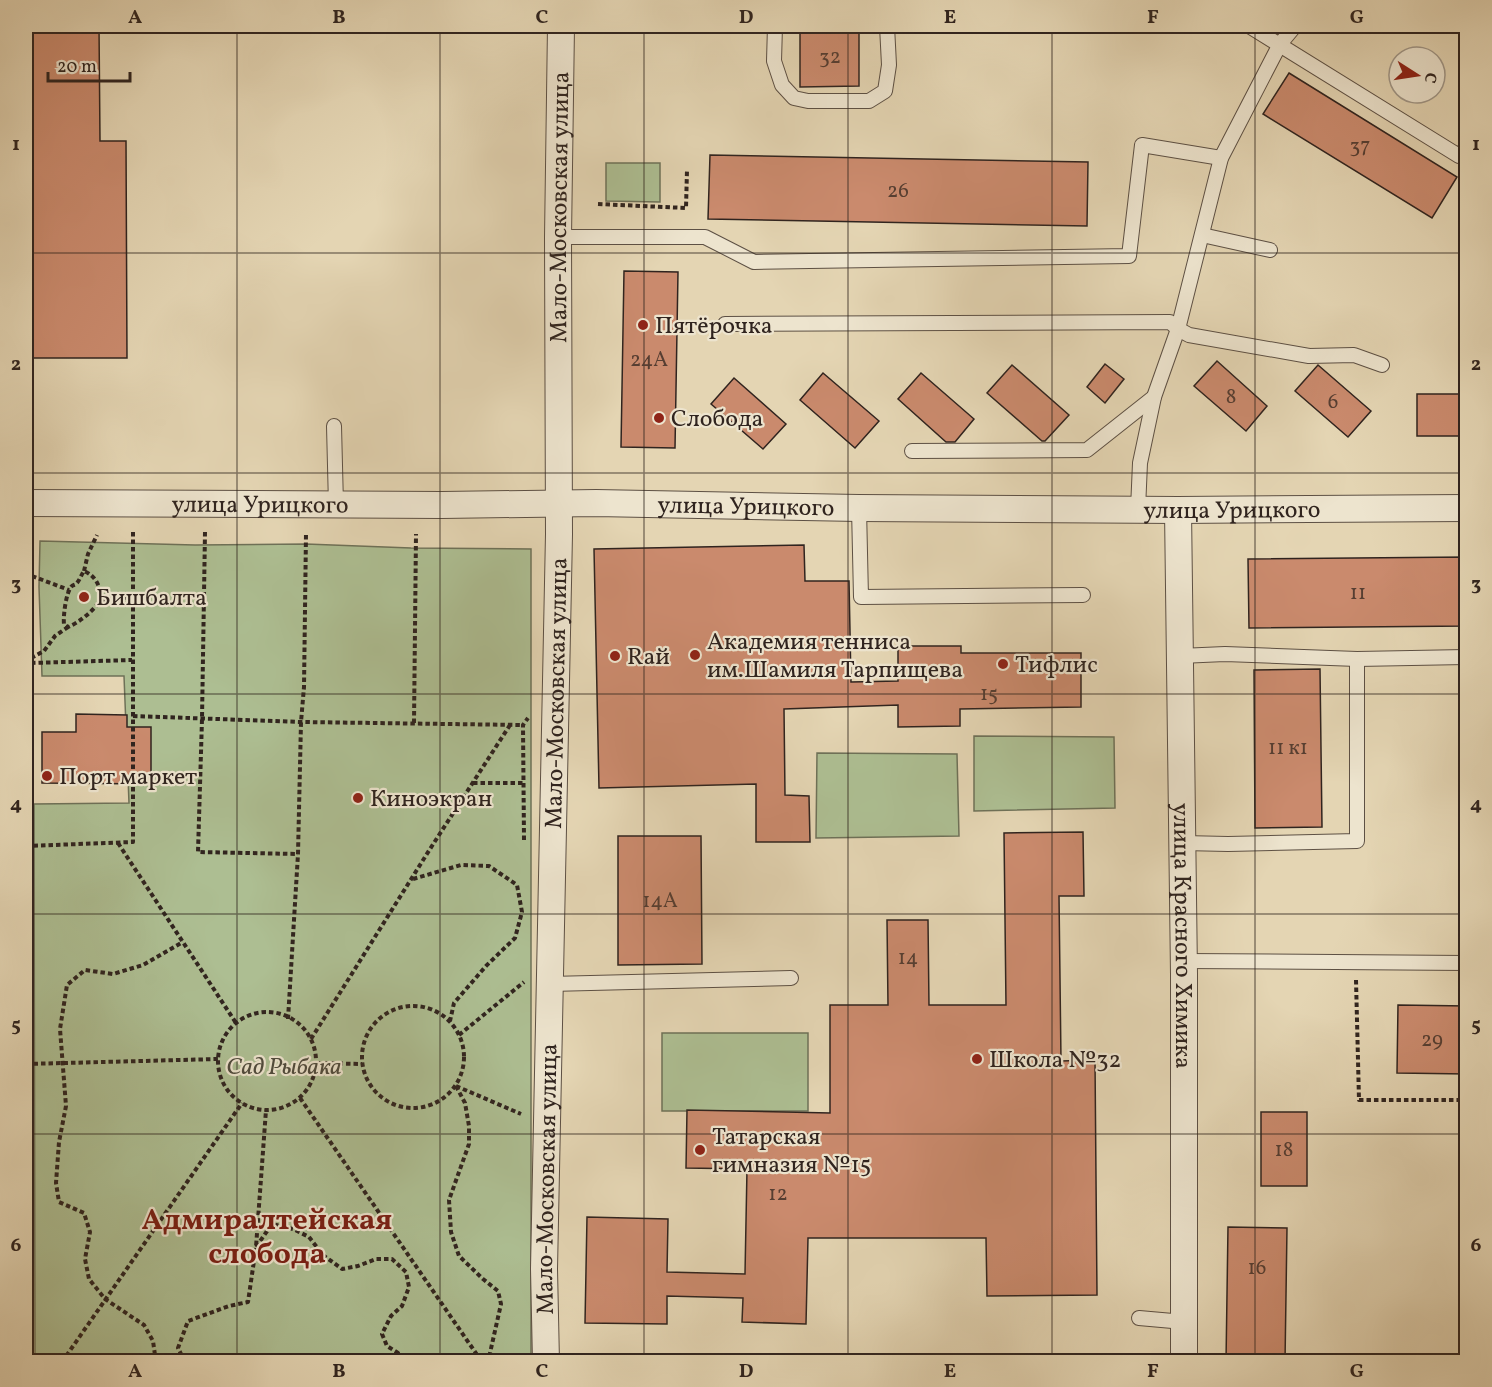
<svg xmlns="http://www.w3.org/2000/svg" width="1492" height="1387" viewBox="0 0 1492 1387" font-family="Vollkorn,serif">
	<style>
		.park { fill: #adbe92; stroke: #6e7158; stroke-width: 1.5 }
		.building { fill: #ca8a6d; stroke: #30241f; stroke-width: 1.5 }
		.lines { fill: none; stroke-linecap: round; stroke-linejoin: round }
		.service-casing { stroke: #5d5044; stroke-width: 16 }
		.minor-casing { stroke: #5d5044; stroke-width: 28 }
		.path { stroke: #30241f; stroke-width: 4; stroke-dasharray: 4.5 3; stroke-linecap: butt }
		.service { stroke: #ede4ce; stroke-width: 14 }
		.minor { stroke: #ede4ce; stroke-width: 26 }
		.grid { fill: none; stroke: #30241f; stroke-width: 1.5; stroke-opacity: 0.55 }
		.poi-dot { fill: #8f2418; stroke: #ede4ce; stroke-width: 2 }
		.labels { text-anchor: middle; stroke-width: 4.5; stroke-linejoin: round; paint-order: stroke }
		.number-label { font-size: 21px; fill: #563e32 }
		.street-label { font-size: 24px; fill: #30241f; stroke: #ede4ce }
		.poi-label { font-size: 24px; fill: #30241f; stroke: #ede4ce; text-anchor: start }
		.park-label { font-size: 24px; font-style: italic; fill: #4f4a3c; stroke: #ede4ce }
		.district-label { font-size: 30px; font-weight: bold; fill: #7a1f14; stroke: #ede4ce }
		.neatline { fill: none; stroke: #30241f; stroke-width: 2 }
		.grid-label { font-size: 20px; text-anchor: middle; font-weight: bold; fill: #30241f }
	</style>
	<rect width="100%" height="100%" fill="#e4d5b3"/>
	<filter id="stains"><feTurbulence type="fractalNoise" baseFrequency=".00333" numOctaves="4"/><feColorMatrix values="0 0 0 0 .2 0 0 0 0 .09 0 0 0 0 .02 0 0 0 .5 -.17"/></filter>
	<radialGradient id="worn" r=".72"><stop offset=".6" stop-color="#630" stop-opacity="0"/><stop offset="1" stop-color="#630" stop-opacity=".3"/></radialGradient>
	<g class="park">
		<path d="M606,163H660V202L606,201Z"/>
		<path d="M40,541L195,545L306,544L411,548L531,549V1361H35L34,804L129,803L124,676H42L39,587Z"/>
		<path d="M974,736L1114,737L1115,808L974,811Z"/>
		<path d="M817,753L957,754L959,836L816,838Z"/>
		<rect x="662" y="1033" width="146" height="78"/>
	</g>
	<g class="building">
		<path d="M32,26H99L100,141H126L127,358H33Z"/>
		<path d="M800,26H859V86L800,87Z"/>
		<path d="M1289,73L1457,177L1432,218L1263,114Z"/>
		<path d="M710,155L1088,162L1087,226L708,219Z"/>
		<path d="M624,271L678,272L675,448L621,447Z"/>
		<path d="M1217,361L1267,406L1246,431L1194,386Z"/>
		<path d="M1105,364L1124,379L1105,403L1087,387Z"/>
		<path d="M1012,365L1069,415L1045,441H1042L987,393Z"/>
		<path d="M1318,365L1371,411L1348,437L1295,391Z"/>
		<path d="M823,373L879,421L855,448L800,400Z"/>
		<path d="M921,373L974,419L955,442H946L898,399Z"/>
		<path d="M734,378L786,424L763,449L711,404Z"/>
		<rect x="1417" y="394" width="50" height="42"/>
		<path d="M804,545L805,581H849L851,682L898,681V646H961V653H1081V707L960,709V726L898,727V705L784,709L785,795L809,796L810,842H756V784L599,788L594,549Z"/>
		<path d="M1467,557V626L1249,628L1248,559Z"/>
		<path d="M1320,669L1322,827L1255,828L1254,670Z"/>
		<path d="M76,714L127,715V727H151V784L42,783V732H76Z"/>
		<path d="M1083,832L1084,896H1059L1061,1061L1095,1060L1097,1295L987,1296L986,1238H808L806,1324L742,1322L743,1298L667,1296V1324L585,1323L587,1217L668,1219L667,1272L745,1274L747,1169L686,1168L687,1110L830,1113V1005H888L887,920H928L929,1005H1006L1004,833Z"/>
		<path d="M618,836H701L702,964L618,965Z"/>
		<path d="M1398,1005L1467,1006V1074L1397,1073Z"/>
		<rect x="1261" y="1112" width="46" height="74"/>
		<path d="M1228,1227L1287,1228L1285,1362H1226Z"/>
	</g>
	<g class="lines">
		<g class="service-casing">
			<g id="service">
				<path d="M775,26L774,61L782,85L794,98L808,101H869L885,91L889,65L887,26"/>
				<path d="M1249,26L1459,156L1466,148"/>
				<path d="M1202,235L1270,250"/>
				<path d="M558,237H705L754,262L1129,256L1142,145L1221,158"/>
				<path d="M725,324L1170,322L1178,329L1189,335L1309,356L1354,355L1382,365"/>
				<path d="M334,426L336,505"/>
				<path d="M912,451L1087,450L1154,397"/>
				<path d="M859,508L861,597L1083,595"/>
				<path d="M1138,509L1140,463L1154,397L1178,329L1221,158L1280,44L1295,26"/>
				<path d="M1180,656L1225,654L1357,659L1466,657"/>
				<path d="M1183,843L1228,844L1357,841V659"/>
				<path d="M1184,961L1466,963"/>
				<path d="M550,984L791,978"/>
				<path d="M1139,1318L1184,1322"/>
			</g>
		</g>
		<g class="minor-casing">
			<g id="minor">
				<path id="s1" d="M26,503L442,505L596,503L859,508L1178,510L1466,508"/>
				<path id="s2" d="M1178,510L1184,974V1362"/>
				<path id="s3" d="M546,1362L544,1269L559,534L558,237L561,26"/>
			</g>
		</g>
		<g class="path">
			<path d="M598,204L686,208L687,170"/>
			<path d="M205,532L202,719L198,852L298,854"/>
			<path d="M84,571L88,554L97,535"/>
			<path d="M32,576L69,590"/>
			<path d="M101,600C101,587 96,576 84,571C81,575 80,580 76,584C75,585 73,585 72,586C66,591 63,617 64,624L68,627C80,622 93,611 101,600L132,597"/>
			<path d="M31,658L44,651L55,636L68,627"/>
			<path d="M31,663L132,660"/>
			<path d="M133,716L301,722L522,725"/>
			<path d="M414,723L416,534"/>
			<path d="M473,783H523"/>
			<path d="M524,840L523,725L528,718"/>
			<path d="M118,843L236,1023"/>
			<path d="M26,846L133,842V531"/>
			<path d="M413,879L461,865L489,866L517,885L522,912L515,938L486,966L454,1003L450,1021"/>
			<path d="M1356,980L1359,1100H1466"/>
			<circle cx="413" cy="1057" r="51"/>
			<circle cx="267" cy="1061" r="49"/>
			<path d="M288,1019L298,854L301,722L304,687L306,533"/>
			<path d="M459,1035L524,982"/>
			<path d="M311,1039L430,849L510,725"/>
			<path d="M316,1063L362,1064"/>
			<path d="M26,1064L218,1059"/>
			<path d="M456,1086L521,1114"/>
			<path d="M456,1086L465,1103L469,1126V1144L449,1200L451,1232L459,1256L483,1279L498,1291L501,1304L488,1362"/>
			<path d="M300,1098L482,1362"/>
			<path d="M256,1247L272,1224L293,1229L309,1237L323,1255L342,1269L358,1266L376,1259H392L406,1272L409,1287L402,1306L391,1316L382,1334L387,1346L398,1353L401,1362"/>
			<path d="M62,1362L242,1103"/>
			<path d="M156,1362L153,1341L144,1325L105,1299L89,1279L85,1259L90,1232L84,1213L59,1202L56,1183L59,1142L66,1106L60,1029L67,985L85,970L113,974L143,965L183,942"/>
			<path d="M185,1362L178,1348L188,1321L229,1306L248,1302L256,1247L266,1110"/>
		</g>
		<use href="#service" class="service"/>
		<use href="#minor" class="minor"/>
	</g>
	<path class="grid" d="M237,26V1362M440,26V1362M644,26V1362M848,26V1362M1052,26V1362M1255,26V1362M26,253H1466M26,473H1466M26,694H1466M26,914H1466M26,1134H1466"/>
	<g class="poi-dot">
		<circle cx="643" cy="325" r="6"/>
		<circle cx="659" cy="418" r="6"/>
		<circle cx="84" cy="597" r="6"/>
		<circle cx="695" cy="655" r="6"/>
		<circle cx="615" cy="656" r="6"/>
		<circle cx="1003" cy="664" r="6"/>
		<circle cx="47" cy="776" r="6"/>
		<circle cx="358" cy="798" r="6"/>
		<circle cx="977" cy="1059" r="6"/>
		<circle cx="700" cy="1150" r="6"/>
	</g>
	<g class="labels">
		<g class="number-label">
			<text x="830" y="63">32</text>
			<text x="1360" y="152">37</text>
			<text x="898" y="197">26</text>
			<text x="649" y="366">24А</text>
			<text x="1231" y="403">8</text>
			<text x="1333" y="408">6</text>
			<text x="1358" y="599">11</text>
			<text x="989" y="700">15</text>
			<text x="1288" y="754">11 к1</text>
			<text x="660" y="907">14А</text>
			<text x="908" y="964">14</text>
			<text x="1432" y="1046">29</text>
			<text x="1284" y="1156">18</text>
			<text x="778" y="1200">12</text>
			<text x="1257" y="1274">16</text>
		</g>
		<g class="street-label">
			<text dy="8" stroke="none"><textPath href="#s3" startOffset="1155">Мало-Московская улица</textPath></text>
			<text dy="8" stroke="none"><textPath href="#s1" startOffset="234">улица Урицкого</textPath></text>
			<text dy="8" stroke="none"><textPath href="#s1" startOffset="720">улица Урицкого</textPath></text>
			<text dy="8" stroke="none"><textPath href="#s1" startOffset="1206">улица Урицкого</textPath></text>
			<text dy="8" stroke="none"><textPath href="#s3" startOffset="669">Мало-Московская улица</textPath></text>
			<text dy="8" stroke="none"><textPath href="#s2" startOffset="426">улица Красного Химика</textPath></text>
			<text dy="8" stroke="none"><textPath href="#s3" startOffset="183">Мало-Московская улица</textPath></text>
		</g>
		<g class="poi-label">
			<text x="655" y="333">Пятёрочка</text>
			<text x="671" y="426">Слобода</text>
			<text x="96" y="605">Бишбалта</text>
			<text x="707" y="649">Академия тенниса<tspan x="707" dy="28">им.Шамиля Тарпищева</tspan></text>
			<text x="627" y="664">Rай</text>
			<text x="1015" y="672">Тифлис</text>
			<text x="59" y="784">Порт маркет</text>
			<text x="370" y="806">Киноэкран</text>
			<text x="989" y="1067">Школа №32</text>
			<text x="712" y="1144">Татарская<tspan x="712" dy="28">гимназия №15</tspan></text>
		</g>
		<g class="park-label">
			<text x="284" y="1074">Сад Рыбака</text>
		</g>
		<g class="district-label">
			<text x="267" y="1229">Адмиралтейская<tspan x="267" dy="34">слобода</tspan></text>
		</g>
	</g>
	<rect width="1492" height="1387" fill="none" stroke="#e4d5b3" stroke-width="66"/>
	<g transform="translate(1417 75) rotate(102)"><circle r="28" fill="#ede4ce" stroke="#a19788" stroke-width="1.5"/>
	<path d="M0-4.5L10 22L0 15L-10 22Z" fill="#8f2418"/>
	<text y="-9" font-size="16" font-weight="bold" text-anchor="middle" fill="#30241f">С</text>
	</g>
	<path d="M48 72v9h82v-9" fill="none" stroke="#30241f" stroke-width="3"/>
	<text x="57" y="72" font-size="18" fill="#30241f" stroke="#ede4ce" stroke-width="4.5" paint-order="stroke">20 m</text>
	<rect x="33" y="33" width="1426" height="1321" class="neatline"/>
	<g class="grid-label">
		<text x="135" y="23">A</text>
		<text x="339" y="23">B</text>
		<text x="542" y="23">C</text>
		<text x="746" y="23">D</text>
		<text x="950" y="23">E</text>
		<text x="1153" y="23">F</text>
		<text x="1357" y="23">G</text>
		<text x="16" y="150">1</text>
		<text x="1476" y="150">1</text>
		<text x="16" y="370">2</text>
		<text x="1476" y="370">2</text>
		<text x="16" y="590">3</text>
		<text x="1476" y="590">3</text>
		<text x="16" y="810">4</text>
		<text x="1476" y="810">4</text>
		<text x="16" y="1031">5</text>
		<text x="1476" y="1031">5</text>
		<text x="16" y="1251">6</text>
		<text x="1476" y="1251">6</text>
		<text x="135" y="1377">A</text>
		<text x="339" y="1377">B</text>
		<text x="542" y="1377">C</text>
		<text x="746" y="1377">D</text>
		<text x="950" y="1377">E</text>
		<text x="1153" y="1377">F</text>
		<text x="1357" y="1377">G</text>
	</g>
	<rect width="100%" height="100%" filter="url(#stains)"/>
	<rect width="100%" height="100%" fill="url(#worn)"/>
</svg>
